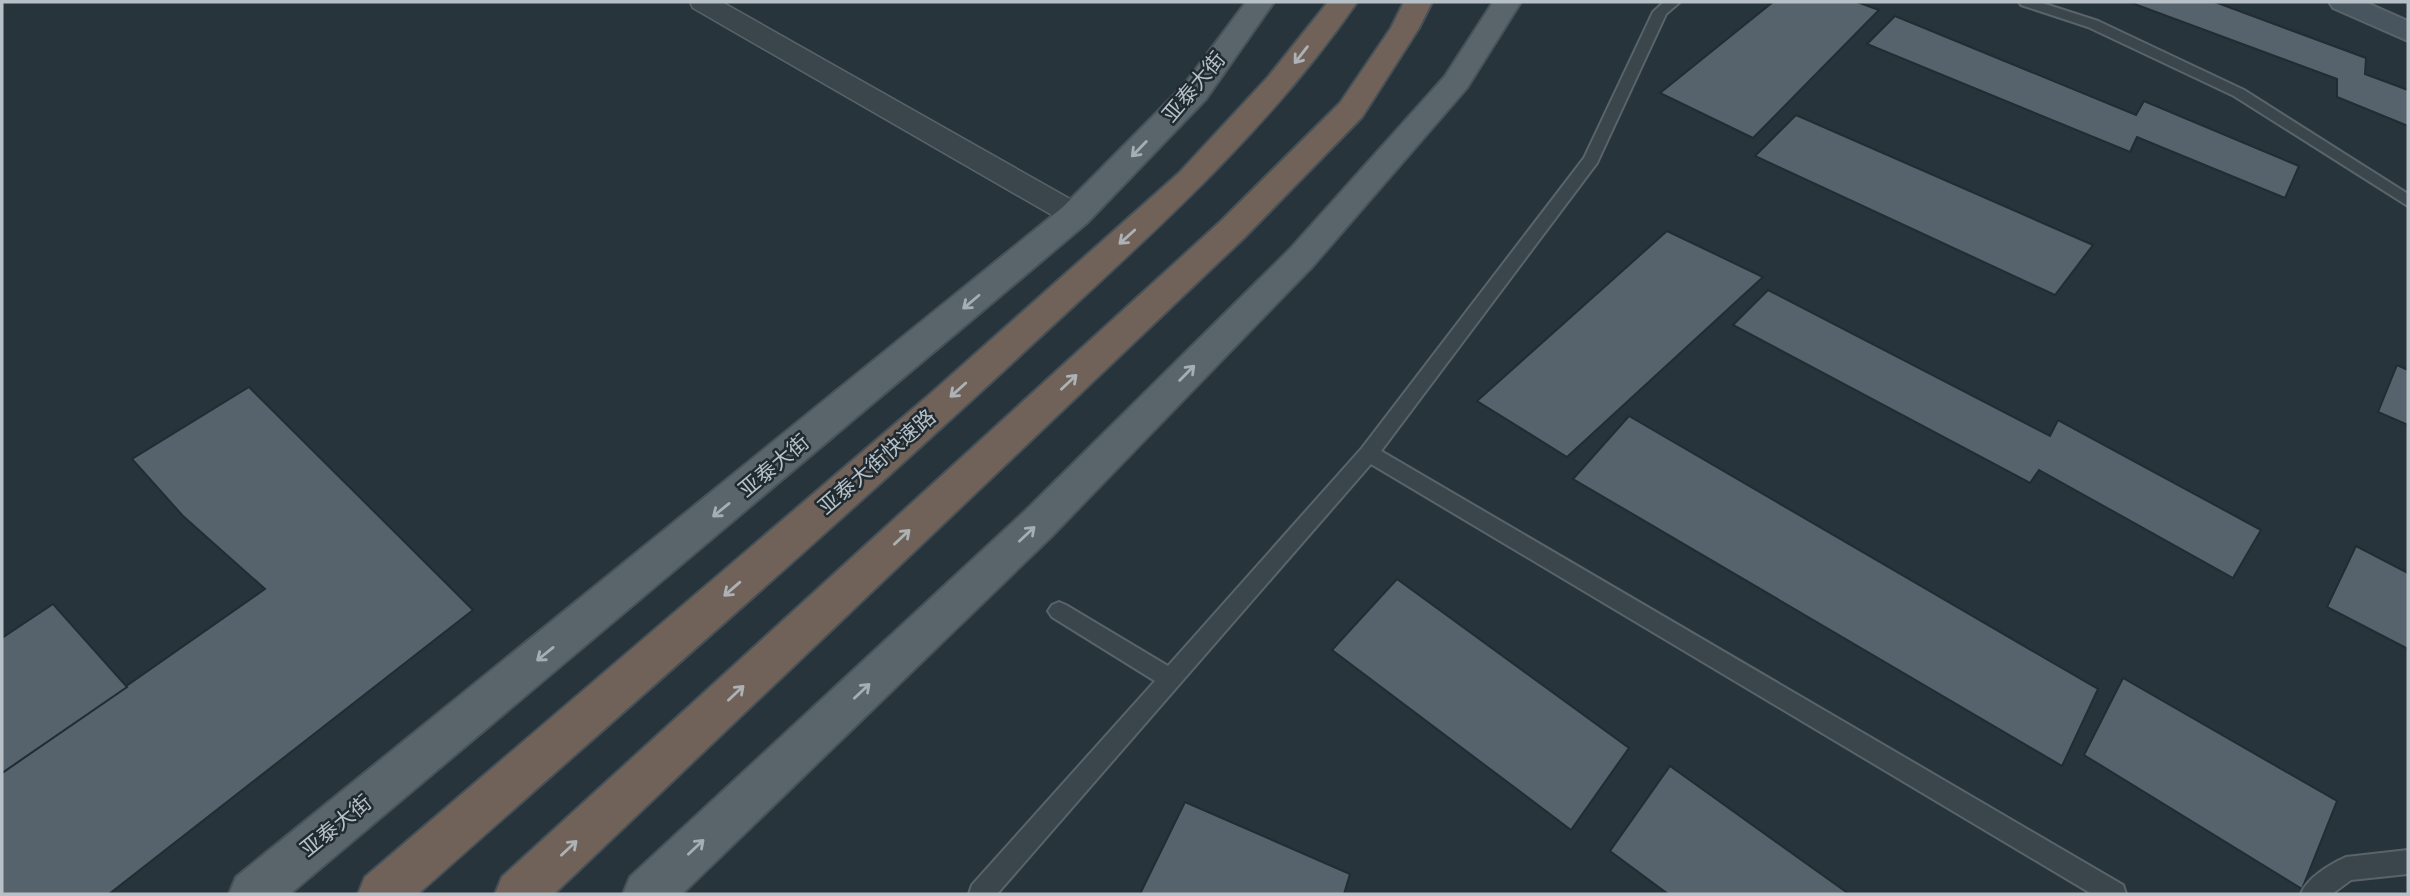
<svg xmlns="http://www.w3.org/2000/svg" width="2410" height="896" viewBox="0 0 2410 896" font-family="'Open Sans','Noto Sans SC',sans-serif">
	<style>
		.building { fill: #56636c; stroke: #222c33; stroke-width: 2 }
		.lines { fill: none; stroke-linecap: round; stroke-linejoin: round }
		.lane-casing { stroke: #59636a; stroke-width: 4 }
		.street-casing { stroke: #59636a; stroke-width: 3 }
		.secondary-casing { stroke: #59636a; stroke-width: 4 }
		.primary-casing { stroke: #475158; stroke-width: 4 }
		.highway-casing { stroke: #465057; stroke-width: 4 }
		.lane { fill: #3b454c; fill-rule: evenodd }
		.street { fill: #3b454c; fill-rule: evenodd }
		.secondary { fill: #49555e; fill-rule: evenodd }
		.primary { fill: #59646b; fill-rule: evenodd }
		.highway { fill: #716259; fill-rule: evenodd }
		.oneway { stroke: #acb2b6 }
		.oneway2 { stroke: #a4aeb5 }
		.labels { text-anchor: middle; stroke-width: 5; stroke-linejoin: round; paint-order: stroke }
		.street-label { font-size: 21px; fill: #b7c0c7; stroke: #202a31 }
	</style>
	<rect width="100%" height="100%" fill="#27343b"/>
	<g class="building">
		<path d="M1773,2H1857L1879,10L1753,138L1660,93Z"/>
		<path d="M2129,2H2215L2366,58L2365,74L2408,90V126L2337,97V79Z"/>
		<path d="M1895,16L2136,115L2144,101L2299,166L2285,198L2137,137L2130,152L1867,44Z"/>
		<path d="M1796,115L2093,245L2055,295L1755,156Z"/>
		<path d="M1667,231L1763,277L1567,457L1477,401Z"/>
		<path d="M1768,290L2050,436L2058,420L2261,530L2233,578L2039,470L2030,483L1733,325Z"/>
		<path d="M2397,365L2408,370V425L2378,412Z"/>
		<path d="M249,387L473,610L109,894H2V773L265,589L183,516L132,459Z"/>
		<path d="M1629,416L2098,689L2062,766L1573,479Z"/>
		<path d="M2356,546L2408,573V649L2327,607Z"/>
		<path d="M1397,579L1629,748L1571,830L1332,650Z"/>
		<path d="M53,604L127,687L2,773V638Z"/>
		<path d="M2123,678L2337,801L2302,889L2084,755Z"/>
		<path d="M1670,766L1849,894H1668L1610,851Z"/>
		<path d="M1185,802L1350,874L1344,894H1140Z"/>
	</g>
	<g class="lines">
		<g class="lane-casing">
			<g id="lane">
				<path d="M1664,2H1680L1666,14L1597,163L1381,451L2123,885L2126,894H2092L1371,464L997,894H969L972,885L1155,681L1052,617L1048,611L1052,605L1059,602L1066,605L1168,666L1362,448L1584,158L1653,12Z"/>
				<path d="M2019,2H2039L2098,21L2244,90L2408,194V206L2234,96L2088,27L2021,5Z"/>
				<path d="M2408,850V874L2351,880L2332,894H2301C2307,878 2330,864 2346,857Z"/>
			</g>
		</g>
		<g class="street-casing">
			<path id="street" d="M690,2H722L1086,208L1091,215L1086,222L1075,226L1064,222L693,8Z"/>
		</g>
		<g class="secondary-casing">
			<path id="secondary" d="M2329,2H2365L2408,21V41L2333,8Z"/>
		</g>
		<g class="primary-casing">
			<g id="primary">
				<path d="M1246,2H1274L1206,99L1087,223L290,894H229L236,877L1063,207L1184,85Z"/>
				<path d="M1493,2H1521L1467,88L1313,266L1052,536L682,894H623L630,877L1024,512L1289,250L1445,76Z"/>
			</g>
		</g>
		<g class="highway-casing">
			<g id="highway">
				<path d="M1328,2H1357C1262,140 1133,250 1011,364C816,544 616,718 418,894H358L365,877L929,395L1179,173L1268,77Z"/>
				<path d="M1404,2H1432L1419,28L1362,117L1245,237L554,894H495L502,877L1221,221L1340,103L1391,28Z"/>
			</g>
		</g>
		<use href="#lane" class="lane"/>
		<use href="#street" class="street"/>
		<use href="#secondary" class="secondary"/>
		<use href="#primary" class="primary"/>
		<use href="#highway" class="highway"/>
	</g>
	<defs><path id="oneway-shaft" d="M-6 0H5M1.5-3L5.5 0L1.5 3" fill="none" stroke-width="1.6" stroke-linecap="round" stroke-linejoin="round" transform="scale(1.75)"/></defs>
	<g class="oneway">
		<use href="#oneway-shaft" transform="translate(1301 55) rotate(128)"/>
		<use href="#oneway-shaft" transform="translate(1127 237) rotate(138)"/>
		<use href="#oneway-shaft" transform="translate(1069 382) rotate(-43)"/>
		<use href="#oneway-shaft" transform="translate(958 390) rotate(138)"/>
		<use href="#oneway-shaft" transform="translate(902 537) rotate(-43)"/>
		<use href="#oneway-shaft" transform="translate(732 589) rotate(139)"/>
		<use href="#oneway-shaft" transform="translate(736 693) rotate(-43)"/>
		<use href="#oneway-shaft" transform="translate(569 848) rotate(-43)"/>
	</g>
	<g class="oneway2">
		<use href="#oneway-shaft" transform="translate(1139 149) rotate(134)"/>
		<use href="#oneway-shaft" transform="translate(971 302) rotate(140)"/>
		<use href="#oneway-shaft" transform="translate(1187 373) rotate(-45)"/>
		<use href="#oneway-shaft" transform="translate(721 510) rotate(141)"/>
		<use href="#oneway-shaft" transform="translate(1027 534) rotate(-43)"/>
		<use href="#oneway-shaft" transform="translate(545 654) rotate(141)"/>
		<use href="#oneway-shaft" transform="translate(862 691) rotate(-43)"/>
		<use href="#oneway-shaft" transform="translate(696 847) rotate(-43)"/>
	</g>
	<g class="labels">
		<g class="street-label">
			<text transform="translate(1194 87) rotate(-50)" y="7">亚泰大街</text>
			<text transform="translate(877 462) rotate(-41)" y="7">亚泰大街快速路</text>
			<text transform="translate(774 466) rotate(-40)" y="7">亚泰大街</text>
			<text transform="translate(336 826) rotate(-39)" y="7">亚泰大街</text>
		</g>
	</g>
	<rect width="2410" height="896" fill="none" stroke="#b7c0c7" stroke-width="7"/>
</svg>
